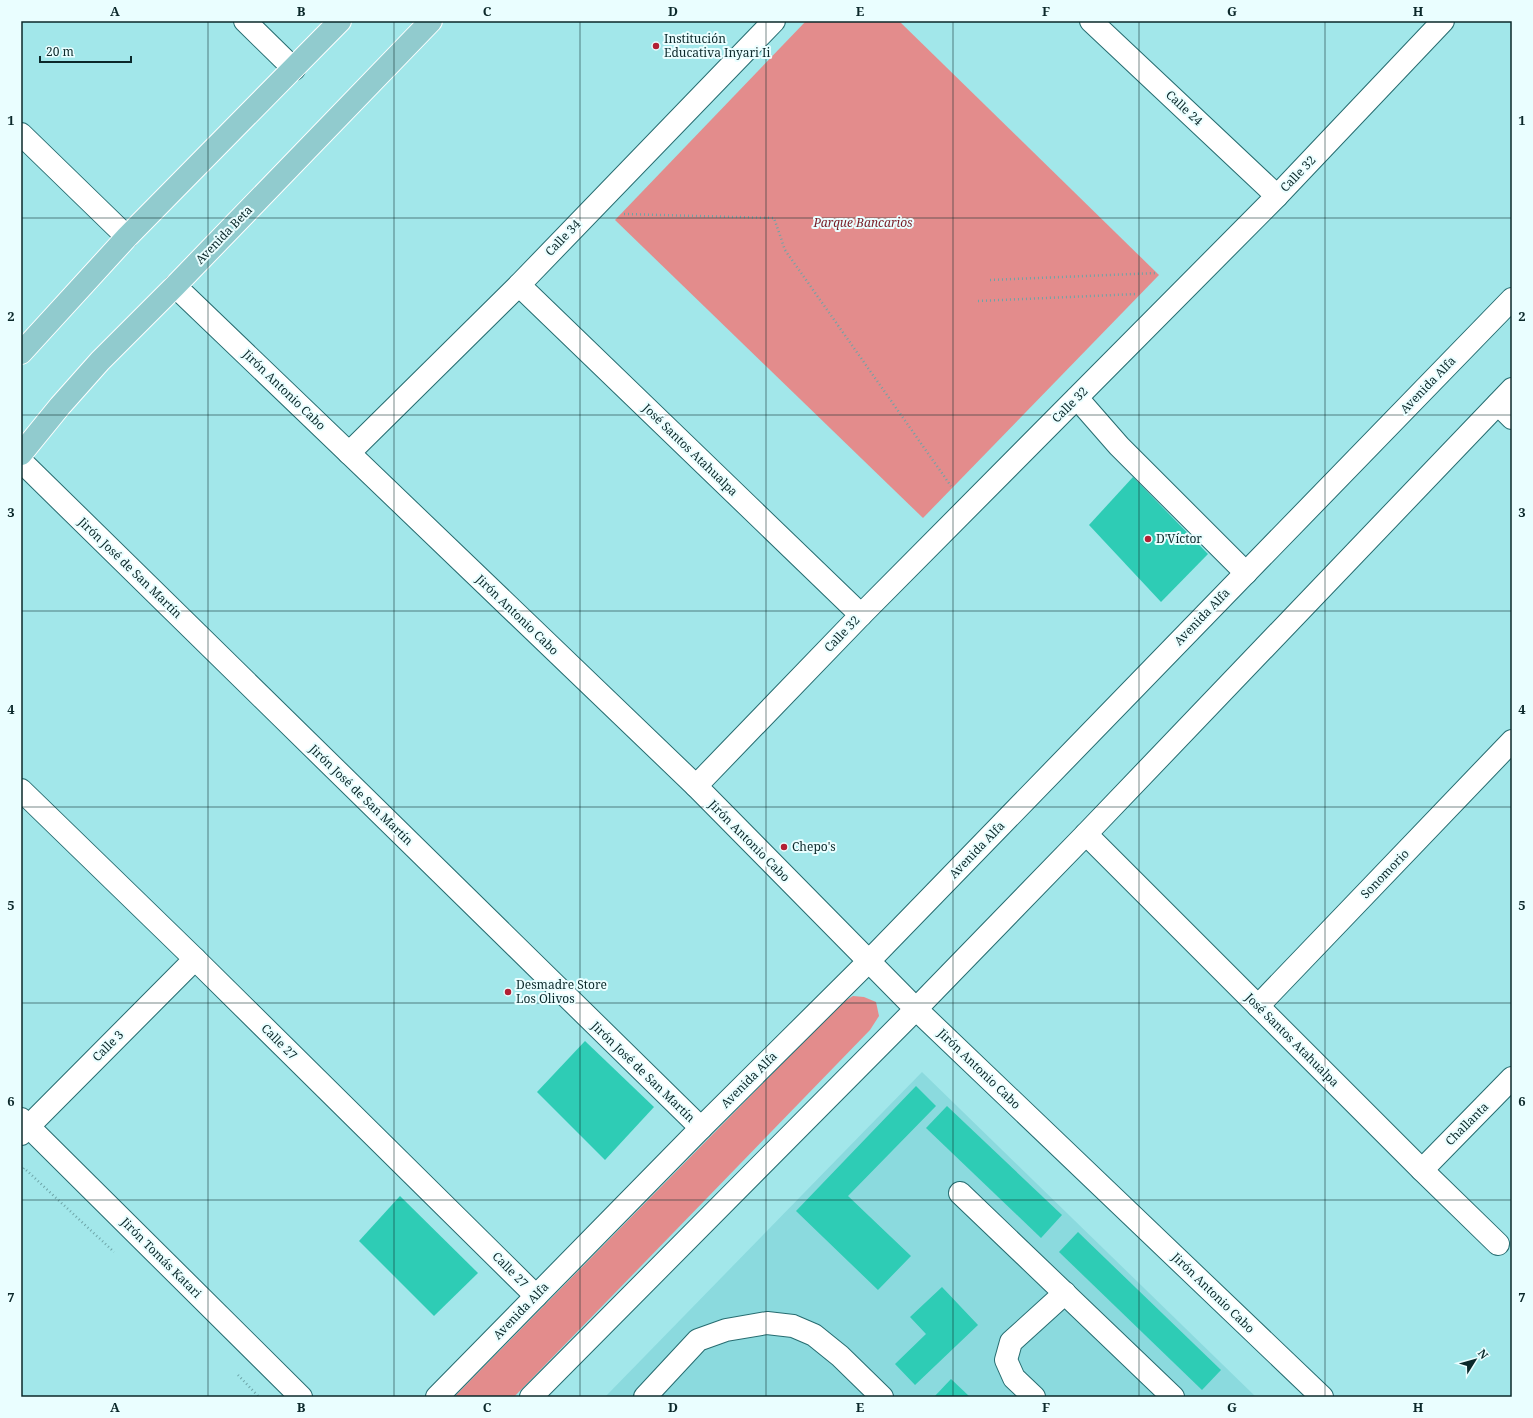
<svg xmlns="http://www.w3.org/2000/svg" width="1533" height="1418" viewBox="0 0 1533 1418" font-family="'Noto Serif',serif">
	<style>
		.built { fill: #8bdade }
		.green { fill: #e38c8c }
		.building { fill: #2eccb5 }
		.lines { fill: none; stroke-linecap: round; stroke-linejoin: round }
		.minor-casing { stroke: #266c70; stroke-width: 24 }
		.major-casing { stroke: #fff; stroke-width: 24 }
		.path { stroke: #6da4a7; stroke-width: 2.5; stroke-dasharray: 1 3; stroke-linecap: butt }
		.minor { stroke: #fff; stroke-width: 22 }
		.major { stroke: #91cbce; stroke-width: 22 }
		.grid { fill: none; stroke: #0b282a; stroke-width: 1; stroke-opacity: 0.55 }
		.poi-dot { fill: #b22034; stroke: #eafeff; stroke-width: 1.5 }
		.labels { text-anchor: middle; stroke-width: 4; stroke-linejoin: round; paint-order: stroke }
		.poi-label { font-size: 12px; fill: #0b282a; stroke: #eafeff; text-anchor: start }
		.street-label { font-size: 12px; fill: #0b282a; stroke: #eafeff }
		.park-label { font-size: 12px; font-style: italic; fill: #781b25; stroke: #eafeff }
		.neatline { fill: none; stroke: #0b282a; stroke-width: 1.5 }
		.grid-label { font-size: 13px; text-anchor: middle; font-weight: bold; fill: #0b282a }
	</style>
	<rect width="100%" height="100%" fill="#a2e7ea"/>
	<path class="built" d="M922,1072L1256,1397H605Z"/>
	<g class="green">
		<path d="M806,21H899L1159,275L923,518L615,220Z"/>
		<path d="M853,996L864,997L876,1002L879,1016L870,1030L514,1397H454L843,1002Z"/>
	</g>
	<g class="building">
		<path d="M1133,477L1208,554L1161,602L1089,525Z"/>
		<path d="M585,1041L654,1107L605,1160L537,1092Z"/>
		<path d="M916,1086L936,1106L848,1196L911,1256L878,1290L796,1211Z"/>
		<path d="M947,1106L1062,1215L1041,1238L926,1128Z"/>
		<path d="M400,1196L478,1273L434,1316L359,1241Z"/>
		<path d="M1078,1232L1221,1370L1202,1390L1059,1252Z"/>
		<path d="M942,1287L978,1325L915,1385L895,1364L926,1334L910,1317Z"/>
		<path d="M951,1379L970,1397H934Z"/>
	</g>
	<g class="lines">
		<g class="minor-casing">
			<g id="minor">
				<path d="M245,21L294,69"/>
				<path d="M1091,21L1277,196"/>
				<path d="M21,134L127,237"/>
				<path d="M519,285L861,615"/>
				<path d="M175,286L696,786L916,1009L1322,1397"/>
				<path d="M1077,398L1119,446L1246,573"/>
				<path d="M1498,404L1512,418"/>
				<path d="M349,453L519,285L774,21"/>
				<path d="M21,461L701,1128"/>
				<path d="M696,786L861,615L1277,196L1443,21"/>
				<path d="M21,790L195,959L536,1296"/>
				<path d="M1086,834L1422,1170L1498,1244"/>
				<path d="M1258,1006L1512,741"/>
				<path d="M21,1119L301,1397"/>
				<path d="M21,1134L195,959"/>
				<path d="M1422,1170L1512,1078"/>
				<path d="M960,1193L1173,1397"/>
				<path d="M437,1397L701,1128L868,962L1512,299"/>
				<path d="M531,1397L916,1009L1086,834L1512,389"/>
				<path d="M645,1397L698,1340L726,1330L767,1323L793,1326L814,1335L840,1356L882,1397"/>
				<path d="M1034,1397L1014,1378L1006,1360L1011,1342L1065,1293"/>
			</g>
		</g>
		<g class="major-casing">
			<g id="major">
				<path d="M21,353L127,237L340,21"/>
				<path d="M21,454L60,406L100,361L175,286L431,21"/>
			</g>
		</g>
		<g class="path">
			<path d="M624,214L774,218L785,250L951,486"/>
			<path d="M990,280L1157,273"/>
			<path d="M978,301L1137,294"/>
			<path d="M21,1172L24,1168L114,1252"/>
			<path d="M238,1375L259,1397"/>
		</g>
		<use href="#minor" class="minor"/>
		<use href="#major" class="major"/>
	</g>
	<path class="grid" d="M208,21V1397M394,21V1397M580,21V1397M766,21V1397M953,21V1397M1139,21V1397M1325,21V1397M21,218H1512M21,415H1512M21,611H1512M21,807H1512M21,1003H1512M21,1200H1512"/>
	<g class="poi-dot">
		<circle cx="656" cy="46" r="4"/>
		<circle cx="1148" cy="539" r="4"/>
		<circle cx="784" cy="847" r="4"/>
		<circle cx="508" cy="992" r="4"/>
	</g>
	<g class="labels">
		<g class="poi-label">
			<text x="664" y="43">Institución<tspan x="664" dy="14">Educativa Inyari Ii</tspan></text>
			<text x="1156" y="543">D'Víctor</text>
			<text x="792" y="851">Chepo's</text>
			<text x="516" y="989">Desmadre Store<tspan x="516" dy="14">Los Olivos</tspan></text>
		</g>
		<g class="street-label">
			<text transform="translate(1184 108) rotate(43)" y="4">Calle 24</text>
			<text transform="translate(1298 174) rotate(-46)" y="4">Calle 32</text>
			<text transform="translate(224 235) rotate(-46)" y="4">Avenida Beta</text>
			<text transform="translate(563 238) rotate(-46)" y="4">Calle 34</text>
			<text transform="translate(1428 385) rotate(-46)" y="4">Avenida Alfa</text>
			<text transform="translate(284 390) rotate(44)" y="4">Jirón Antonio Cabo</text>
			<text transform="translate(1070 405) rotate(-45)" y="4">Calle 32</text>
			<text transform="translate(690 450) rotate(44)" y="4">José Santos Atahualpa</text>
			<text transform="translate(130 568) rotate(44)" y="4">Jirón José de San Martín</text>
			<text transform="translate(517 615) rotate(44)" y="4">Jirón Antonio Cabo</text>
			<text transform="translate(1202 617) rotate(-46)" y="4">Avenida Alfa</text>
			<text transform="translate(842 634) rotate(-46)" y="4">Calle 32</text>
			<text transform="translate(361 795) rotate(44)" y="4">Jirón José de San Martín</text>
			<text transform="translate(749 841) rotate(45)" y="4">Jirón Antonio Cabo</text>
			<text transform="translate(977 850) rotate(-46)" y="4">Avenida Alfa</text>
			<text transform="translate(1385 874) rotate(-46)" y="4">Sonomorio</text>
			<text transform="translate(1292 1040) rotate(45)" y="4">José Santos Atahualpa</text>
			<text transform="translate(279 1042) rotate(45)" y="4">Calle 27</text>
			<text transform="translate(108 1046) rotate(-45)" y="4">Calle 3</text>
			<text transform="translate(979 1069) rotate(44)" y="4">Jirón Antonio Cabo</text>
			<text transform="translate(643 1072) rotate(44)" y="4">Jirón José de San Martín</text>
			<text transform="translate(749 1080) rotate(-45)" y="4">Avenida Alfa</text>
			<text transform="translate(1467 1124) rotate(-45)" y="4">Challanta</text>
			<text transform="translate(161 1258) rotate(45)" y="4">Jirón Tomás Katari</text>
			<text transform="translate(510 1270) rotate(45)" y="4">Calle 27</text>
			<text transform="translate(1213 1293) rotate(44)" y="4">Jirón Antonio Cabo</text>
			<text transform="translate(521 1311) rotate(-46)" y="4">Avenida Alfa</text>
		</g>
		<g class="park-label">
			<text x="863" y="227">Parque Bancarios</text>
		</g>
	</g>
	<rect width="1533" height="1418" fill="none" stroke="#eafeff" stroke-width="44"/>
	<g transform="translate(1475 1360) rotate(53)" stroke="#eafeff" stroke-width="3" paint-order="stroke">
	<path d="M0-3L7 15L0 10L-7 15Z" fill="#0b282a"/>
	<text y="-6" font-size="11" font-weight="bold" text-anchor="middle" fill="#0b282a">N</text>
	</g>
	<path d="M40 56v6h91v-6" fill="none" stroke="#0b282a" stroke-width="2"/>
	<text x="46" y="56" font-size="12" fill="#0b282a" stroke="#eafeff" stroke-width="3" paint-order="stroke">20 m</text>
	<rect x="22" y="22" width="1489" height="1374" class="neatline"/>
	<g class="grid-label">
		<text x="115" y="16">A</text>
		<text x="301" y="16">B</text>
		<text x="487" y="16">C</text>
		<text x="673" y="16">D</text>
		<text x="860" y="16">E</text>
		<text x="1046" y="16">F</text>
		<text x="1232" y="16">G</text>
		<text x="1418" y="16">H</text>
		<text x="11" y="125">1</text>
		<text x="1522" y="125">1</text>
		<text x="11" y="321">2</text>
		<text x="1522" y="321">2</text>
		<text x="11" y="517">3</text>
		<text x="1522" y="517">3</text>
		<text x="11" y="714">4</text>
		<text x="1522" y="714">4</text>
		<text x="11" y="910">5</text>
		<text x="1522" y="910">5</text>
		<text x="11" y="1106">6</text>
		<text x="1522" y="1106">6</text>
		<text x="11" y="1302">7</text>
		<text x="1522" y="1302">7</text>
		<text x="115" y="1412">A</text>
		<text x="301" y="1412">B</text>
		<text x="487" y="1412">C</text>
		<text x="673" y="1412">D</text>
		<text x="860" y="1412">E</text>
		<text x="1046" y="1412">F</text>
		<text x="1232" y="1412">G</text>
		<text x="1418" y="1412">H</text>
	</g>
</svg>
